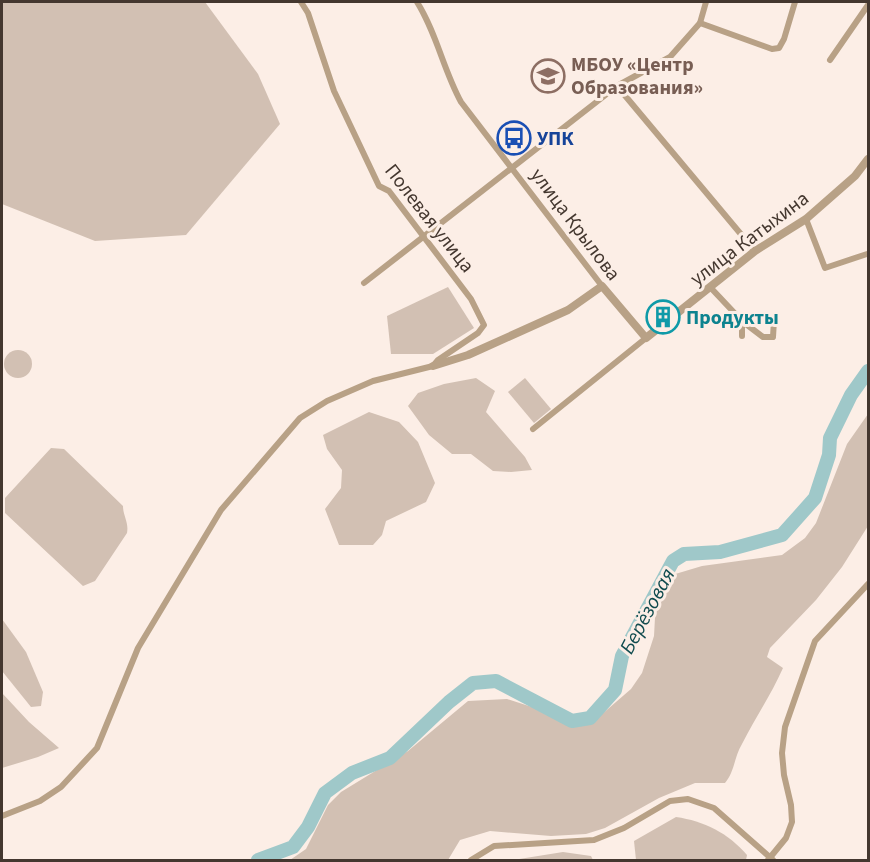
<svg xmlns="http://www.w3.org/2000/svg" width="870" height="862" viewBox="0 0 870 862" font-family="'Source Sans 3',sans-serif">
	<style>
		.green { fill: #d2c0b3 }
		.lines { fill: none; stroke-linecap: round; stroke-linejoin: round }
		.river { stroke: #9fc8c9; stroke-width: 14 }
		.minor { stroke: #b8a186; stroke-width: 6 }
		.tertiary { stroke: #b8a186; stroke-width: 8 }
		.labels { text-anchor: middle; stroke-width: 6; stroke-linejoin: round; paint-order: stroke }
		.education-label { font-size: 20px; font-weight: bold; fill: #785e54; stroke: #fceee6; text-anchor: start }
		.transit-label { font-size: 20px; font-weight: bold; fill: #164399; stroke: #fceee6; text-anchor: start }
		.street-label { font-size: 20px; fill: #44372f; stroke: #fceee6 }
		.culture-label { font-size: 20px; font-weight: bold; fill: #0d838f; stroke: #fceee6; text-anchor: start }
		.water-label { font-size: 21px; font-style: italic; fill: #114c4f; stroke: #fceee6 }
	</style>
	<rect width="100%" height="100%" fill="#fceee6"/>
	<g class="green">
		<path d="M2,2H205L258,74L280,124L186,235L95,241L2,204Z"/>
		<path d="M448,287L474,328L433,354H391L387,316Z"/>
		<circle cx="18" cy="364" r="14"/>
		<path d="M476,378L495,391L486,412L525,457L532,470L511,472L493,471L471,454H452L429,435L408,406L418,393L444,384Z"/>
		<path d="M525,378L551,409L534,423L508,392Z"/>
		<path d="M369,412L399,422L418,442L435,483L426,502L386,521L382,535L373,545H339L325,509L341,488L342,470L327,449L323,435Z"/>
		<path d="M868,414V526L842,567L816,600L770,648L767,657L783,668C771,695 755,718 742,744C734,757 735,771 725,783H695L659,798L605,828L586,834L551,836L490,831L460,840L448,860H290L306,849L328,805L341,792L408,751L468,701L507,699L535,708L567,725H586L594,721L631,689L642,673L654,636L656,599L672,575L702,566L782,555L805,538L816,523L847,444Z"/>
		<path d="M51,448L64,449L123,506C123,516 129,522 127,533L95,581L83,586L5,513V498Z"/>
		<path d="M2,619L26,652L43,692L41,706L31,707L2,671Z"/>
		<path d="M2,693L29,722L59,748L38,757L2,768Z"/>
		<path d="M676,817C704,821 728,833 747,855L746,860H636L634,841Z"/>
		<path d="M563,852L591,856L593,860H513Z"/>
	</g>
	<g class="lines">
		<path class="river" d="M258,860L293,847L308,827L325,793L352,773L390,758L449,702L473,683L496,681L572,721L590,718L615,690L622,656L673,561L684,554L720,552L782,535L815,498L829,455L830,438L851,395L868,371"/>
		<g class="minor">
			<path d="M417,2C437,34 443,69 461,102L602,286"/>
			<path d="M700,23L772,49L779,48L784,39L795,2"/>
			<path d="M830,60L868,5"/>
			<path d="M617,86L755,251"/>
			<path d="M806,219L825,268L867,254"/>
			<path d="M364,283L617,86L670,57L700,23L706,2"/>
			<path d="M710,287L742,321V336"/>
			<path d="M742,321L763,337H773L774,320"/>
			<path d="M533,429L646,338"/>
			<path d="M2,816L40,801L61,787L97,748L138,648L221,510L300,418L327,401L373,381L433,366L438,360L478,333L484,325L471,299L389,191L379,186L334,91L308,13L301,2"/>
			<path d="M471,860L494,846L594,840L624,828L670,801L688,799L714,808L773,860"/>
			<path d="M768,860L786,838L792,822L791,805L784,775L782,753L785,727L815,641L868,584"/>
		</g>
		<path class="tertiary" d="M433,366L468,355L568,310L602,286L646,338L755,251L806,219L855,176L868,159"/>
	</g>
	<defs>
		<g id="university-ring" transform="scale(1.725)"><circle r="9.5" fill="#fceee6" stroke="#8d6e63" stroke-width="1.5"/><path d="M0-5L7-2L0 1L-7-2ZM-4 1L0 2.5L4 1V4Q0 6-4 4Z" fill="#8d6e63"/></g>
		<g id="bus-ring" transform="scale(1.725)"><circle r="9.5" fill="#fceee6" stroke="#1a4fb4" stroke-width="1.5"/><path d="M-5-6H5V4H4V6H2V4H-2V6H-4V4H-5ZM-3.5-4V0h7V-4ZM-3.5 1.2v1.5H-2V1.2ZM2 1.2v1.5H3.5V1.2Z" fill="#1a4fb4"/></g>
		<g id="building-ring" transform="scale(1.725)"><circle r="9.5" fill="#fceee6" stroke="#0f9aa8" stroke-width="1.5"/><path d="M-4-6H4V6H1V3H-1V6H-4ZM-2.5-4.3h1.7v1.8h-1.7ZM.8-4.3h1.7v1.8H.8ZM-2.5-1h1.7V.8h-1.7ZM.8-1h1.7V.8H.8Z" fill="#0f9aa8"/></g>
	</defs>
	<g fill-rule="evenodd">
		<use href="#university-ring" x="548" y="76"/>
		<use href="#bus-ring" x="514" y="138"/>
		<use href="#building-ring" x="663" y="317"/>
	</g>
	<g class="labels">
		<g class="education-label">
			<text x="571" y="71">МБОУ «Центр<tspan x="571" dy="23">Образования»</tspan></text>
		</g>
		<g class="transit-label">
			<text x="537" y="145">УПК</text>
		</g>
		<g class="street-label">
			<text transform="translate(430 218) rotate(52)" y="7">Полевая улица</text>
			<text transform="translate(576 224) rotate(53)" y="7">улица Крылова</text>
			<text transform="translate(749 238) rotate(-37)" y="7">улица Катыхина</text>
		</g>
		<g class="culture-label">
			<text x="686" y="324">Продукты</text>
		</g>
		<g class="water-label">
			<text transform="translate(647 611) rotate(-62)" y="7">Берёзовая</text>
		</g>
	</g>
	<rect width="870" height="862" fill="none" stroke="#44372f" stroke-width="6"/>
</svg>
